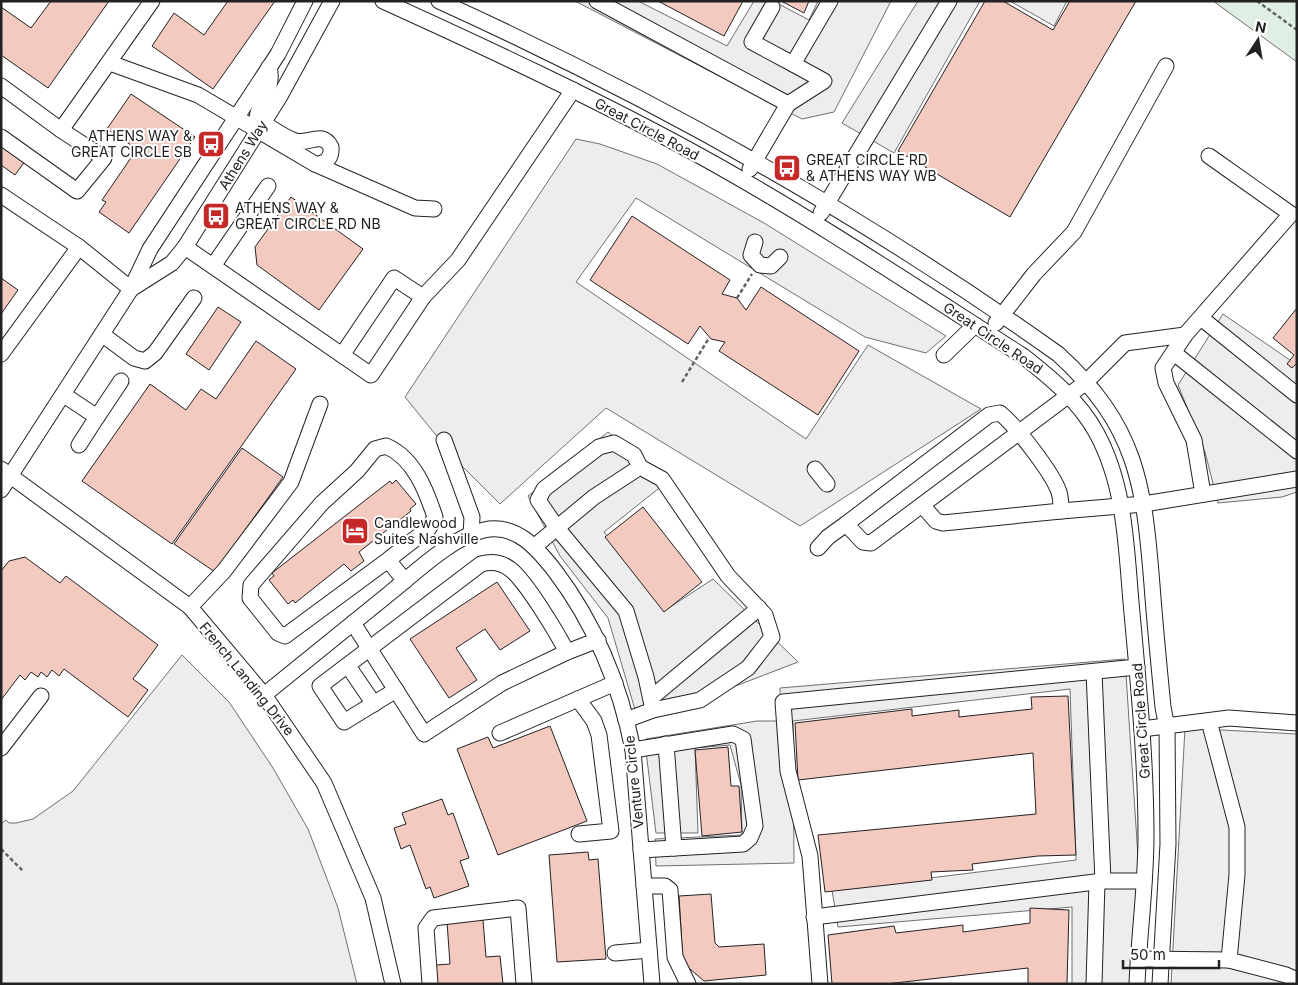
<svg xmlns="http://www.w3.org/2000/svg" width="1298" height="985" viewBox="0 0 1298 985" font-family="Inter,sans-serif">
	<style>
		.green { fill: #e0efe3; stroke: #6f6f6f }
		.parking { fill: #ededed; stroke: #6f6f6f }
		.building { fill: #f3c9c0; stroke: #222 }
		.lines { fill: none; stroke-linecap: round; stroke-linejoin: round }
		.minor-casing { stroke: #222; stroke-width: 17 }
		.path { stroke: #646464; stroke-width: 2.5; stroke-dasharray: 4 2.5; stroke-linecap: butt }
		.minor { stroke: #fff; stroke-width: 15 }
		.labels { text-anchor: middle; stroke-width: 4; stroke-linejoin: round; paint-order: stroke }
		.street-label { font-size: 14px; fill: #222; stroke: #fff }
		.poi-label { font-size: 14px; fill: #222; stroke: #fff; text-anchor: start }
	</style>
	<rect width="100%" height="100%" fill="#fff"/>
	<path class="green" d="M1213,1H1297V62Z"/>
	<g class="parking">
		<path d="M575,1H638L727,46L754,1H773L809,20L818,1H891L834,112L802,119Z"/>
		<path d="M918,1H980L894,153L842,123Z"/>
		<path d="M1010,1H1067L1054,26Z"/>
		<path d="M576,139L600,144L657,164L764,223L946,336L926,353L865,337L636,198L576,282L806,439L868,345L981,409L800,526L606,408L500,504L457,461L405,397Z"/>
		<path d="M1223,314L1297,365V492L1282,497L1218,503L1205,452L1178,385Z"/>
		<path d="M608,432L668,481L604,532L664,611L713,579L798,662L707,697L636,713L608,618L560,556L528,496Z"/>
		<path d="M182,655L229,702L273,768L308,829L338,908L357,984H1V824L6,820L9,823H16L33,819L73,791Z"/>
		<path d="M1125,659L1139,872L1133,984H1072V907L838,927L832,890L1076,860L1070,689L793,721L794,863L656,866L655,839L742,835L741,785L730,745L695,748L698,833H656L645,743L646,739L757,721H781L780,688Z"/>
		<path d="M1185,728L1297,734V984H1171Z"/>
	</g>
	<g class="building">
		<path d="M51,1H109L48,88L1,55V7L31,28Z"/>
		<path d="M228,1H275L213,89L152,46L174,13L204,35Z"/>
		<path d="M658,1H743L724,36Z"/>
		<path d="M781,1H809L804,13Z"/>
		<path d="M985,1H1003L1053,30L1070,1H1136L1010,217L898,151Z"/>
		<path d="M131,94L195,137L129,233L99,212L106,202L102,200L137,149L107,129Z"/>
		<path d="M1,142L26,160L15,175L1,165Z"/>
		<path d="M291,197L363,249L319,310L257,265L255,247Z"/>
		<path d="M632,216L730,280L722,294L737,298L746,310L761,287L859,351L818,415L719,351L725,342L711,339L700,326L688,344L590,280Z"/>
		<path d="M1,278L18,290L1,314Z"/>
		<path d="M218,307L241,322L209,370L186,354Z"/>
		<path d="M1297,308V363L1292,368L1287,364L1294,355L1273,338Z"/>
		<path d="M256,341L296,369L172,544L82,481L150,384L186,410L201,389L216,399Z"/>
		<path d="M242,448L283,477L215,572L174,544Z"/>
		<path d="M396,480L416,504L410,509L411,511L359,552L364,561L351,571L344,564L295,603L293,600L288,604L269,580L274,576L272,573L390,481L392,484Z"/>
		<path d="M643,507L702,582L664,612L605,537Z"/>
		<path d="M25,557L60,583L66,576L158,645L133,679L148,690L128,717L64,669L59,676L52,670L47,677L41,672L38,677L31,672L25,680L20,675L1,700V571L9,561Z"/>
		<path d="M497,582L530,631L500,650L485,629L456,648L477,680L449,698L410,639Z"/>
		<path d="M1068,696L1076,855L1038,856L972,864L973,870L931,872L932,880L825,892L818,835L1036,814L1033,753L798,780L795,723L912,709V716L959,710V717L1032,709L1031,697Z"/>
		<path d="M550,726L587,821L498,855L457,749L488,737L493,748Z"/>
		<path d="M728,747L731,786H739L742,832L702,836L695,750Z"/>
		<path d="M442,799L448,815L453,813L469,858L460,861L469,886L434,898L430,887L426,889L410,845L401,849L394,828L406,824L402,813Z"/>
		<path d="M588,852L589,860L598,859L606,959L557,962L549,855Z"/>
		<path d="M711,894L715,943L719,947L764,944L766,975L704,981L683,963L679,896Z"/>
		<path d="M1030,908L1069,910L1067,984H1028V968L886,984H832L828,935L894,926L896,933L963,925V932L1030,923Z"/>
		<path d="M483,920L486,957L500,956L503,984H437L436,965L450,964L447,922Z"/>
	</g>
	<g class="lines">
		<g class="minor-casing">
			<g id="minor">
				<path d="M383,1C491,50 598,100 702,157C812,218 917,288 1023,356C1051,378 1079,401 1096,432C1125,484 1126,545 1131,602C1138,680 1146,758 1146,836C1146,885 1139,935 1137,984"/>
				<path d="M439,1C655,99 864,216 1058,354C1137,426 1144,484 1152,585C1155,626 1159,666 1163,707L1167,728L1168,844L1160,984"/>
				<path d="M597,1L788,104L750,169"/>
				<path d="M772,7L752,42L793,64L830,1"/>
				<path d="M110,63L198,95L315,164C326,164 332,158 331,147C322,130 309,145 295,141C284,137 273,129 263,123"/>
				<path d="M1,86L61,130"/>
				<path d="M788,104L824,81L793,64"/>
				<path d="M258,131C251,105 276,94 269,67"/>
				<path d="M1,137L77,191L104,158L61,130L152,1"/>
				<path d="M315,164L415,208L434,209"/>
				<path d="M1,195L79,247"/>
				<path d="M821,213L949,1"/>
				<path d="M755,242L751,255L760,265L771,266L780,257"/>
				<path d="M185,247L371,375L423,297L458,260L573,90"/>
				<path d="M213,266L268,186"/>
				<path d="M131,289L172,263L185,247L280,96L332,1"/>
				<path d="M1201,318L1297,395"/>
				<path d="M996,323L1034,274L1074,232L1166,66"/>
				<path d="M103,335L134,358L145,361L155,353L194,298"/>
				<path d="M1174,353L1297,451"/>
				<path d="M1,354L79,247L131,289"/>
				<path d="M342,355L394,278L423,297"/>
				<path d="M944,355L975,325"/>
				<path d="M64,395L97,417L79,445"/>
				<path d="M97,417L121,381"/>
				<path d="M444,440L472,517L471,535"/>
				<path d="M640,467L634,455L614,443L599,447L544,489L538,500L557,528L626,611L646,677L653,710"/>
				<path d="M1,469L190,607L264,695L324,783L373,898L393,984"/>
				<path d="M815,469L827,484"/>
				<path d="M1,490L131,289L150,249L278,54L305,1"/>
				<path d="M1203,494L1194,440L1166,383L1163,368L1185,335L1291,214L1209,156"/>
				<path d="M922,505L936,521L943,523L1061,511C1061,505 1061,498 1059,492C1052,472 1016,426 1000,413L989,415L846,524L863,542L871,543L1085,383L1125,343L1185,335"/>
				<path d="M1061,511L1144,504L1297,479"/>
				<path d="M535,546L594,497L640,467L662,479L728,576L765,615L772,637L748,668L700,700L653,710L626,720"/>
				<path d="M818,548L828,537L846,524"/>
				<path d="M388,560L429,528L435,517C426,490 414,458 386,446L375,449L357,471L322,503L251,585L250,598L278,633L285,636L388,560L405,581"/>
				<path d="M190,607L224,571L291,482L320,404"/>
				<path d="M353,623L424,734L502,683L567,652L598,640"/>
				<path d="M348,666L374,704"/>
				<path d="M1094,672L1103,881H1144"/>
				<path d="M396,690L344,722L320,686L481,564C492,561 501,562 510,569C526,581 557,633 567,652"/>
				<path d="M264,695C306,661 348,627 390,593C416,572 452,537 484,530C516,523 537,548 555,571C595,624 620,684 633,750L652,984"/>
				<path d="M651,698L759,608"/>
				<path d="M578,699L594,721L599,735L611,831L579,834"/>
				<path d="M1209,721L1237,827V875L1229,960L1286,975L1297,980"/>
				<path d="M1142,729L1229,718L1297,723"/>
				<path d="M500,733L615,683"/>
				<path d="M666,744L674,848"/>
				<path d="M1,748L41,696"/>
				<path d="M633,750L733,734L743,739L755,826L750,838L743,844L641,850"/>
				<path d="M644,886H665L670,890L675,957L688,984"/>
				<path d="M814,917L1103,881"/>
				<path d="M615,953L649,950"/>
				<path d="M1138,959L1229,960"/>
				<path d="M430,984L426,928L433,918L518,908L524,984"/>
				<path d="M820,984L810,856L788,771L783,702L1137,667"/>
				<path d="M1094,984L1097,882"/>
			</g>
		</g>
		<g class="path">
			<path d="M1257,1L1297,30"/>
			<path d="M737,298L752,274"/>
			<path d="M682,382L709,338"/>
			<path d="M1,849L23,871"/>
		</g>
		<use href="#minor" class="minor"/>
	</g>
	<defs>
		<g id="bus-square" transform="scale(1.4375)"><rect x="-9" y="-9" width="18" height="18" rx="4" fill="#c62828" stroke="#fff"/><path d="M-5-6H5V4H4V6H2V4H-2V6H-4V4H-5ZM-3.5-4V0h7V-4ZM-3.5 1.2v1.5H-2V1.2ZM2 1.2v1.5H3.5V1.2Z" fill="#fff"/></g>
		<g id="hotel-square" transform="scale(1.4375)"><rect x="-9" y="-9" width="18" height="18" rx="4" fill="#c62828" stroke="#fff"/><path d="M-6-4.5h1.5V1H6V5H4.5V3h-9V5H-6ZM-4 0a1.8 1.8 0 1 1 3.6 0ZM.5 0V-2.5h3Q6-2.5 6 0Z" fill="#fff"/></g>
	</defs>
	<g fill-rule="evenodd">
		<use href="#bus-square" x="211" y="144"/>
		<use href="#bus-square" x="787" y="168"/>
		<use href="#bus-square" x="216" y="216"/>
		<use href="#hotel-square" x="355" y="531"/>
	</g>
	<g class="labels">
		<g class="street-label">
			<text transform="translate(647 129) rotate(28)" y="5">Great Circle Road</text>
			<text transform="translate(243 155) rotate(-58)" y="5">Athens Way</text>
			<text transform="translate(993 338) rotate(34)" y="5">Great Circle Road</text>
			<text transform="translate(247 679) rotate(51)" y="5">French Landing Drive</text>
			<text transform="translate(1141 721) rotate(-94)" y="5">Great Circle Road</text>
			<text transform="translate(634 782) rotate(-96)" y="5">Venture Circle</text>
		</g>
		<g class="poi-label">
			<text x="192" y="141" text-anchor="end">ATHENS WAY &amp;<tspan x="192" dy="16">GREAT CIRCLE SB</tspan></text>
			<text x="806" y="165">GREAT CIRCLE RD<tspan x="806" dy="16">&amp; ATHENS WAY WB</tspan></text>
			<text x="235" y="213">ATHENS WAY &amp;<tspan x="235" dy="16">GREAT CIRCLE RD NB</tspan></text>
			<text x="374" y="528">Candlewood<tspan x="374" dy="16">Suites Nashville</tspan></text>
		</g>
	</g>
	<rect width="1298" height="985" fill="none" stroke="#222222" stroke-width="5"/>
	<g transform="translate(1258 40) rotate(12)" stroke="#ffffff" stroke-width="4" paint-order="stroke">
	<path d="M0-4L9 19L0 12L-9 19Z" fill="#222222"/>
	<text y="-8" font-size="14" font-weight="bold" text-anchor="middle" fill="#222222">N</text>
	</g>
	<path d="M1123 960v8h96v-8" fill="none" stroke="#222222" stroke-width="2.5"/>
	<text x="1130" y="960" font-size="15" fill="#222222" stroke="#ffffff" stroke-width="4" paint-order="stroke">50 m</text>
</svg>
